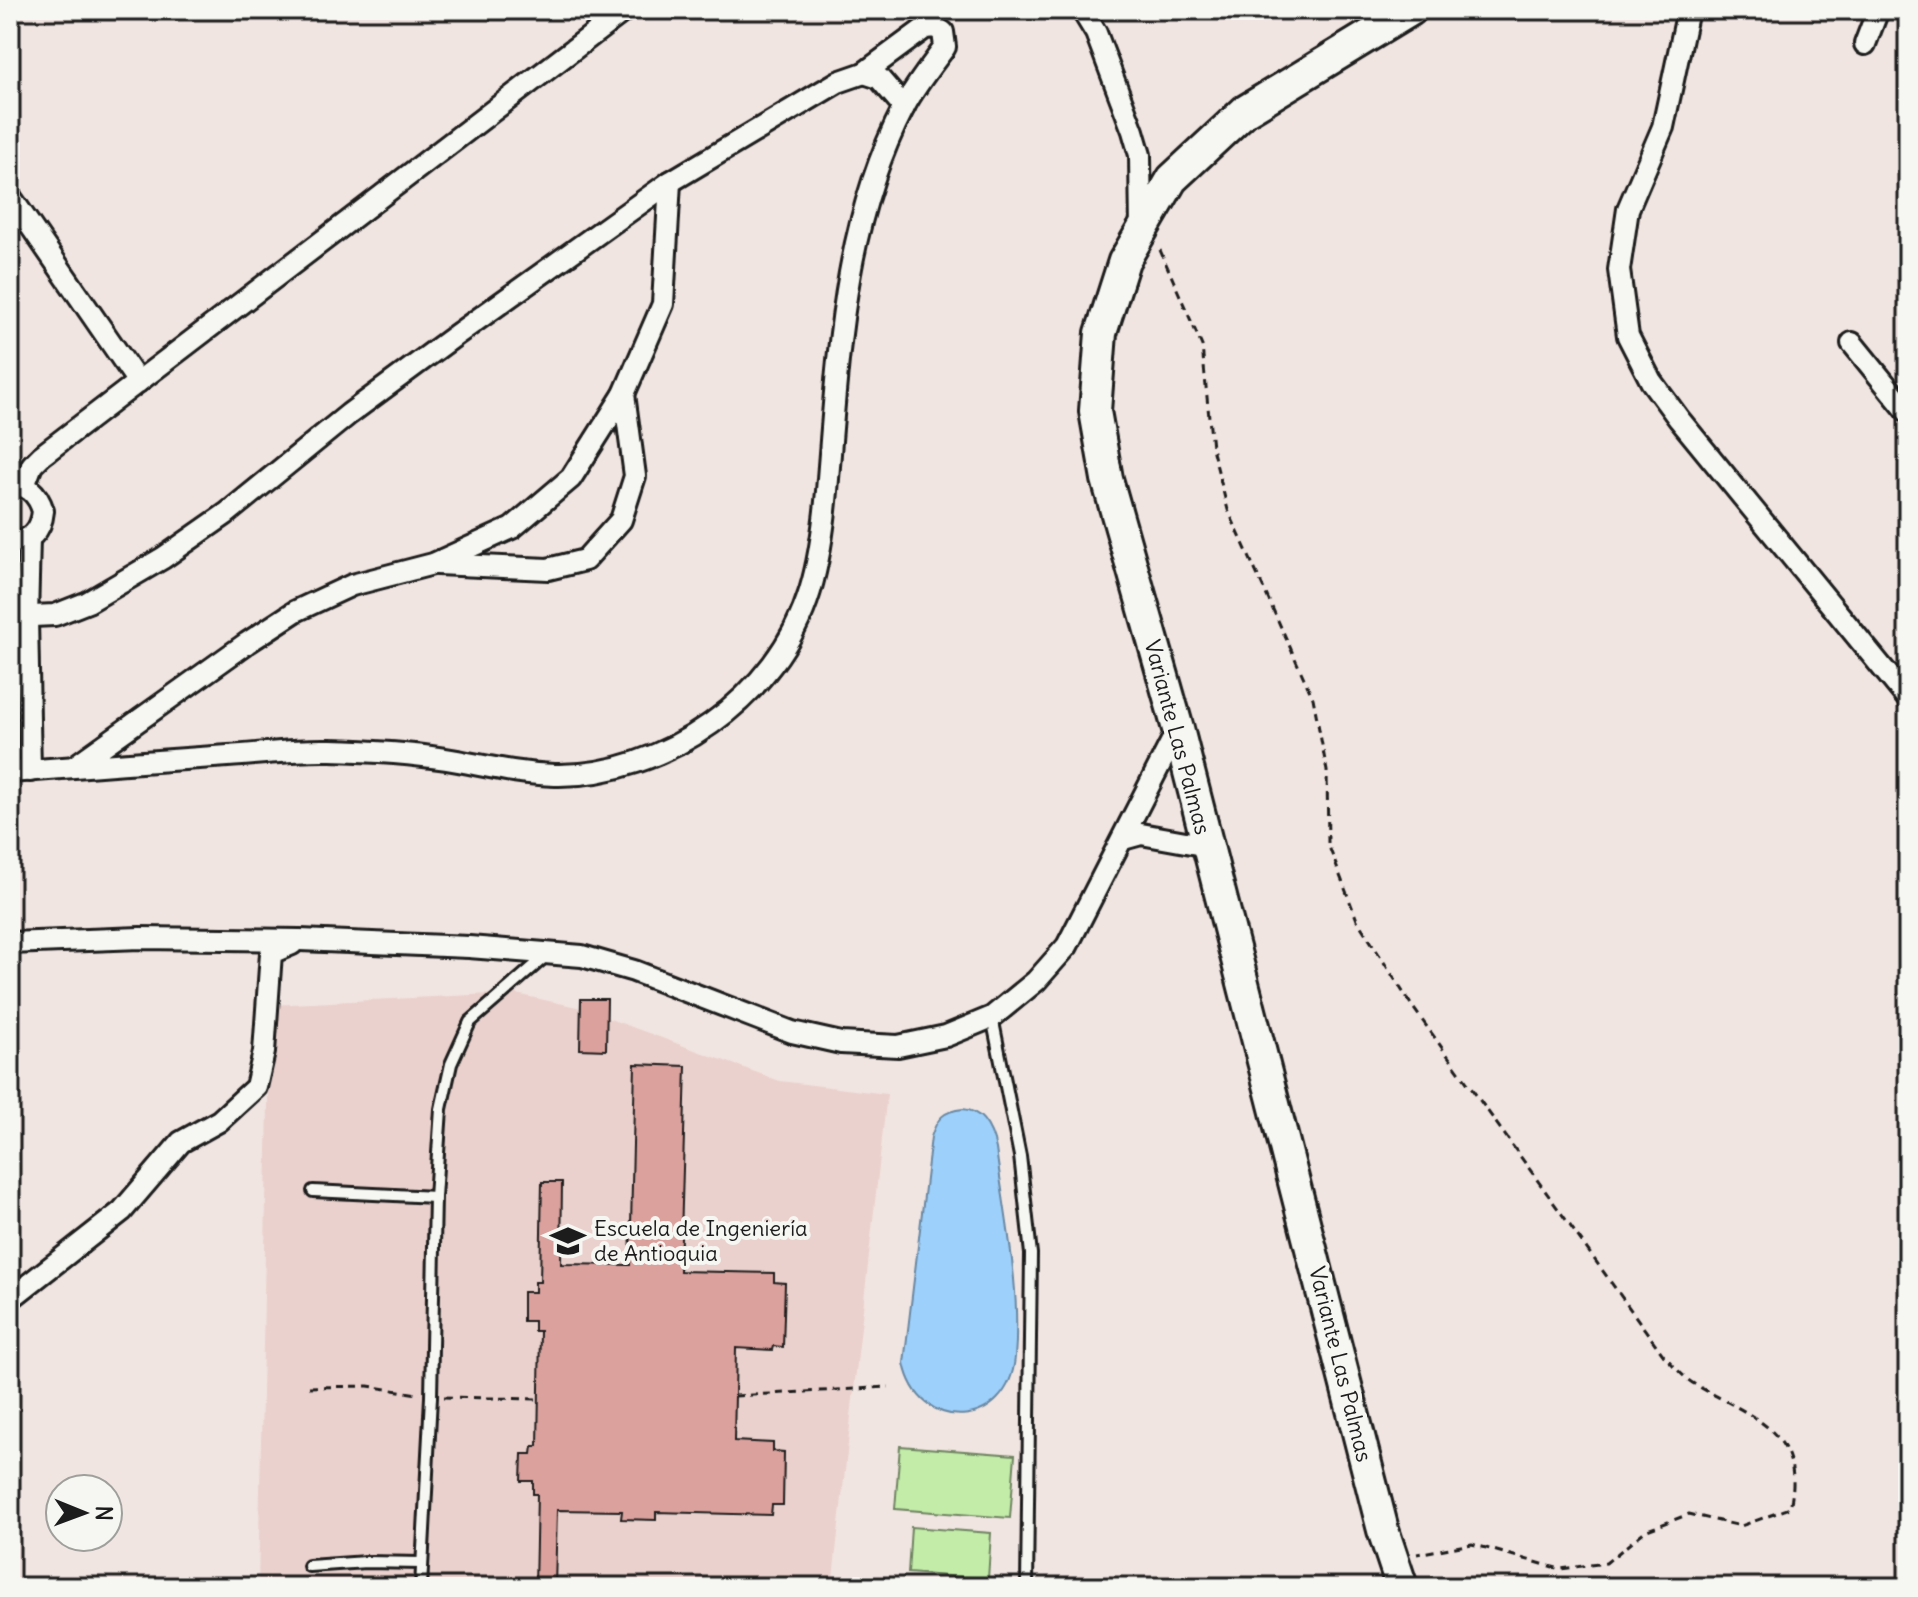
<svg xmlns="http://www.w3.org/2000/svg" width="1918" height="1597" viewBox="0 0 1918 1597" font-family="Delius,sans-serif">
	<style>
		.built { fill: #ead1cd }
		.green { fill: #c2eca8; stroke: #6f8462; stroke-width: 2 }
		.water { fill: #9dd0fb; stroke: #6988a2; stroke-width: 2 }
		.building { fill: #dba19d; stroke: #1c1c1c; stroke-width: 2 }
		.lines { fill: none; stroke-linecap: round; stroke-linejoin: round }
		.lane-casing { stroke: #1c1c1c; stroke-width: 16 }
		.street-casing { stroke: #1c1c1c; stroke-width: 26 }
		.secondary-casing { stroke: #1c1c1c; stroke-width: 36 }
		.path { stroke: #1c1c1c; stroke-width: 3; stroke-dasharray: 8 6; stroke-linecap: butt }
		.lane { stroke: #f6f6f2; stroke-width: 10 }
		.street { stroke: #f6f6f2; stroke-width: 20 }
		.secondary { stroke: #f6f6f2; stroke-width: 30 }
		.labels { text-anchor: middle; stroke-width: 8; stroke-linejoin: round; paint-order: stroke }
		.street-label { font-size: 22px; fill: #1c1c1c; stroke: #f6f6f2 }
		.poi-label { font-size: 22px; fill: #1c1c1c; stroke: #f6f6f2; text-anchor: start }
	</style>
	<rect width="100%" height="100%" fill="#f1e5e1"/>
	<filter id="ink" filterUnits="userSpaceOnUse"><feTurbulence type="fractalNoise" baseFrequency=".0125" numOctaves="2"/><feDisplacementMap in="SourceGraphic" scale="16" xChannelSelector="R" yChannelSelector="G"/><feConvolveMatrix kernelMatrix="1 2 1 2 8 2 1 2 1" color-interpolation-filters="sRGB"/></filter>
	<g filter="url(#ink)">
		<path class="built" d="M512,993L577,1007L780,1081L887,1094L832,1587H258L270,1005Z"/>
		<g class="green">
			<path d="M900,1446L1015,1455L1010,1518L895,1509Z"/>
			<path d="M911,1527L991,1533L988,1579L908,1573Z"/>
		</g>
		<path class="water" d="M963,1109C984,1111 992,1130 996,1149C1005,1217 1021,1288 1015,1357C1009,1430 919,1436 904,1363L931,1137C937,1118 943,1111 963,1109Z"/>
		<g class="building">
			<path d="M581,999H607L606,1050L580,1049Z"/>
			<path d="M635,1064L686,1066L680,1271L774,1273V1282L785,1283L783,1347L773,1346L772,1350L736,1348L734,1441L773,1443V1451L784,1452L783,1505H772L771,1515L656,1512V1520L621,1519L622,1511L557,1510L555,1587H535L537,1494H533V1481H521L522,1454H532L533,1446H538L540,1331H534V1321H523V1292H535V1282H540L542,1182H562L561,1264L630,1265Z"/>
		</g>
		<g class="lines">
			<g class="lane-casing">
				<g id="lane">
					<path d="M992,1017L1020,1156L1031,1254L1027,1587"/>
					<path d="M313,1191L435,1197"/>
					<path d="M309,1566L366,1562L422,1563"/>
					<path d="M421,1587L431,1397L435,1197L441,1109L451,1064L470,1022L548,954"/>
				</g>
			</g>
			<g class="street-casing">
				<g id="street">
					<path d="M1082,10L1096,33L1133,131L1140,155L1141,231"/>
					<path d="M1688,10L1663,127L1628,209L1619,270L1628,336L1651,381L1679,419L1908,699"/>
					<path d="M1865,44L1878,10"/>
					<path d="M864,73L879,78L904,107"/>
					<path d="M10,196L138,382"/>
					<path d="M1852,343L1908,412"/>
					<path d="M10,484C28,484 38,494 43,511C41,531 31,542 10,542"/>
					<path d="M24,486L32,465L41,456L625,10"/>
					<path d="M29,538L27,618L30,771"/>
					<path d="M437,564L548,569L585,560L621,520L635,476L624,394"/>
					<path d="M10,617L55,615L88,602L163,558L226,514L349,414L456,335L670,182L838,82L864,73L925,28L935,27L943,32L945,47C931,66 915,86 904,107C842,226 838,360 827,491C824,525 820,558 810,591C778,697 664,777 555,775C517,774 483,765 446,759C408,753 369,751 330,750C296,749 262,754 228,756C155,761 83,766 10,772"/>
					<path d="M75,766L247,643L296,611L352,585L433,564L512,528L571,478L624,394L663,304L670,182"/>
					<path d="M1123,839L1141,834L1208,846"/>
					<path d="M10,943L140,938L300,940L469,947L582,956L634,971L792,1032L841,1043L898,1046L946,1036L992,1017L1036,981L1067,946L1178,729"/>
					<path d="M10,1299L122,1211L181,1142L219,1121L256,1087L264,1052L271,953L292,944"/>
				</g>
			</g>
			<g class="secondary-casing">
				<path id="secondary" d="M1402,1587L1383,1530L1178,729L1107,479L1095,411L1101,333L1124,261L1172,179L1245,111L1411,10"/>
			</g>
			<g class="path">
				<path d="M1160,250L1202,346L1212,448L1228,510L1313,698L1327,771L1328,844L1357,920L1412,1006L1664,1356C1674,1365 1684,1379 1696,1385C1750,1416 1807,1431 1790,1508L1741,1526L1689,1514L1645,1531L1606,1563L1560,1569L1472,1544L1417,1554"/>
				<path d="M309,1387L368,1386L417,1394"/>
				<path d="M735,1396L889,1387"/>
				<path d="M444,1397L539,1399"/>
			</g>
			<use href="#lane" class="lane"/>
			<use href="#street" class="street"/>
			<use href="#secondary" class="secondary"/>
		</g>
	</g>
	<defs>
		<g id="university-bare" transform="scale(2.76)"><path d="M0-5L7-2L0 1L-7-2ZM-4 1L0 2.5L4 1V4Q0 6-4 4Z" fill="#1c1c1c" stroke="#f6f6f2" stroke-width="2.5" paint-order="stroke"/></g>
	</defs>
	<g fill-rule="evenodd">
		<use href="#university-bare" x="568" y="1241"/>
	</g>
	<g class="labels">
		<g class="street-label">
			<text transform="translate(1178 737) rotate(75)" y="8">Variante Las Palmas</text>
			<text transform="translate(1341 1364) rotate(76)" y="8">Variante Las Palmas</text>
		</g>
		<g class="poi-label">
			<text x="594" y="1236">Escuela de Ingeniería<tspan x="594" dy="25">de Antioquia</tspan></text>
		</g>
	</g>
	<rect width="1918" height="1597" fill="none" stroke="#f6f6f2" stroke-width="40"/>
	<rect x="20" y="20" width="1878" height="1557" fill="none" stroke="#1c1c1c" stroke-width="3" filter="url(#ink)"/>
	<g transform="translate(84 1513) rotate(91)"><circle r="38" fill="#f6f6f2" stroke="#9f9f9c" stroke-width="2"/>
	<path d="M0-6L14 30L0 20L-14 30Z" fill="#1c1c1c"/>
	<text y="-12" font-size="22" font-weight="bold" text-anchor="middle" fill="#1c1c1c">N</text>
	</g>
</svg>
